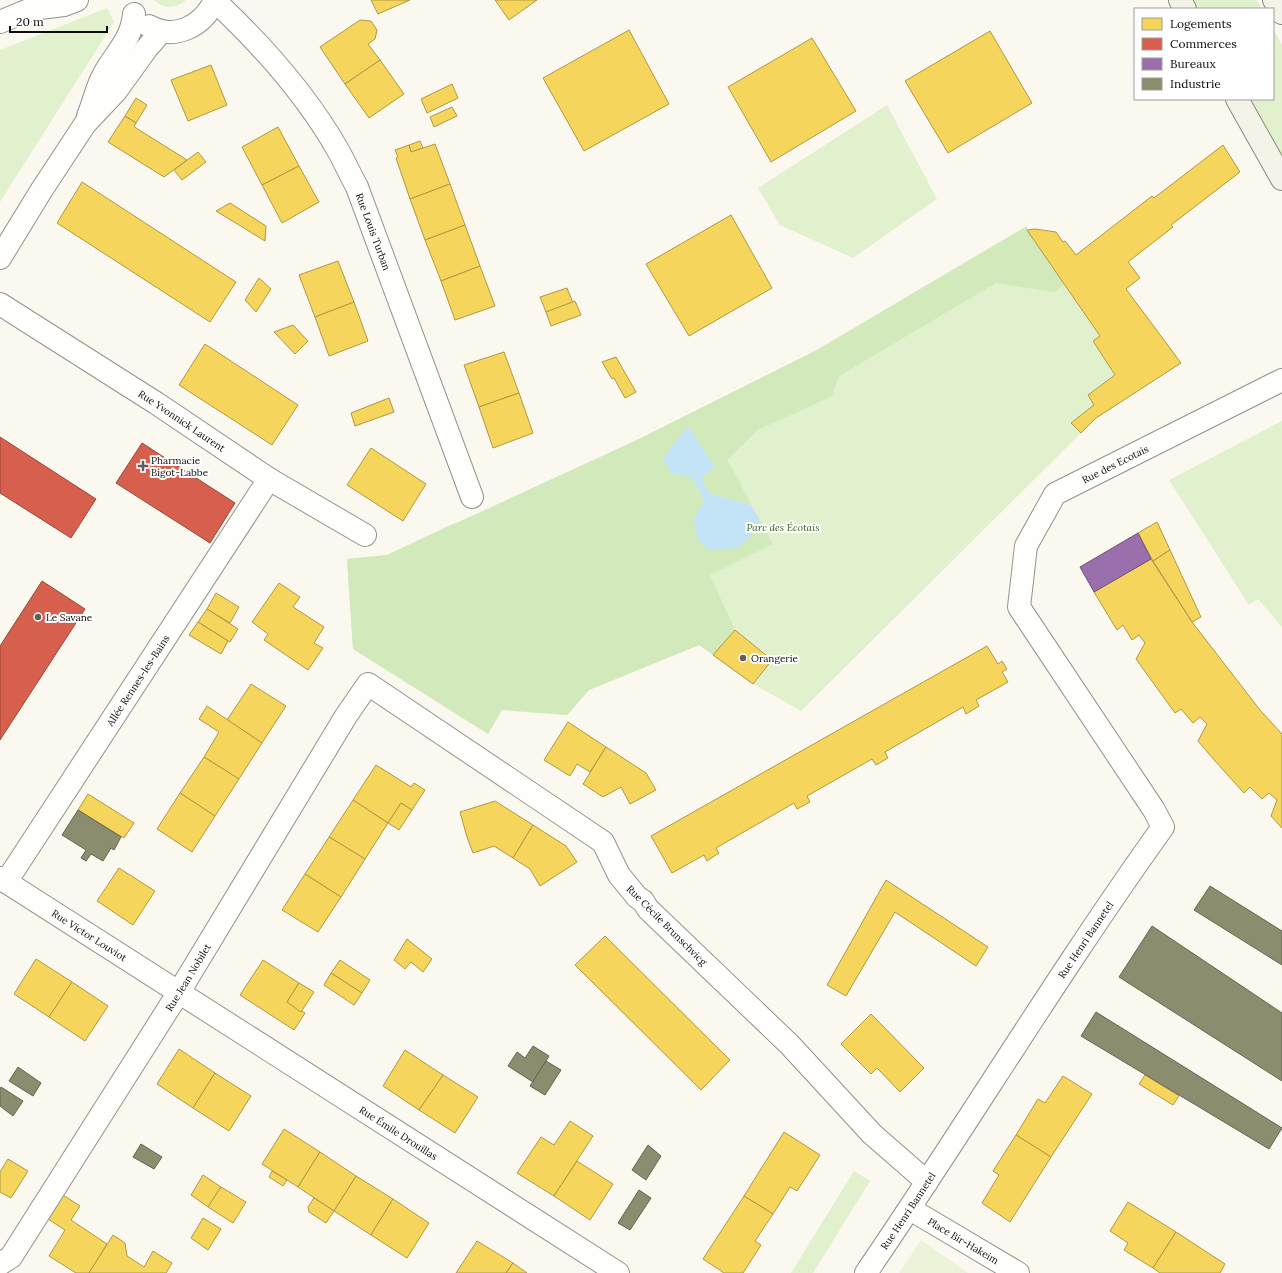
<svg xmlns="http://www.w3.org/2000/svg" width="1282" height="1273" viewBox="0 0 1282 1273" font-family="Lora,serif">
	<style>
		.green { fill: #e2f1cd }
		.forest { fill: #d2e9bb }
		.pitch { fill: #ecf4d7 }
		.water { fill: #c3e4f6 }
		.homes { fill: #f6d55c; stroke: #b09844 }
		.shops { fill: #d6604d; stroke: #994639 }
		.offices { fill: #9970ab; stroke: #6e527b }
		.industry { fill: #8c8c6e; stroke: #656550 }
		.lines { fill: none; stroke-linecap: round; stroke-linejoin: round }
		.street-casing { stroke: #93928e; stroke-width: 24 }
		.secondary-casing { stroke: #898884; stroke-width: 24 }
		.street { stroke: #fefefd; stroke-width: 22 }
		.secondary { stroke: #f4f3e8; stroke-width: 22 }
		.poi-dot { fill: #5f5e5b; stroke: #fff; stroke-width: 1.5 }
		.labels { text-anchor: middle; stroke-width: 4; stroke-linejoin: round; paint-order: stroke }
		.street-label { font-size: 10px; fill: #0b0b0b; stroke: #fff }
		.poi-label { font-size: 10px; fill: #0b0b0b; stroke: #fff; text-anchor: start }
		.park-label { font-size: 10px; font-style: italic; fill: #286519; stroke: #fff }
	</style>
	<rect width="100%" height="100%" fill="#faf8ef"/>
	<g class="green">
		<path d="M154,0H186C177,9 163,9 154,0Z"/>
		<path d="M1190,0H1257L1262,9H1195Z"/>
		<path d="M107,8L114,22L0,202V50Z"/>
		<path d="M1273,29L1282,45V161L1247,99H1273Z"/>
		<path d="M887,105L937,199L853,258L780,225L758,188Z"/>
		<path d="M1027,226V230L1100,336L1093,341L1115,375L1088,395L1094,405L1071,423L1081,433L801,711L753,684L699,645L589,690L567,715L501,710L488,734L353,649L347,559L387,555L443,528L502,504L639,439L815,351Z"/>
		<path d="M1282,421V627L1258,599L1249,605L1169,480Z"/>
		<path d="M854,1171L870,1181L813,1273H791Z"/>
	</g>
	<path class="forest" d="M1027,226V230L1065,284L1054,292L996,283L839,376L832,396L758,430L727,460L736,475L751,505L710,494L701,478L714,466L688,426L671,473L691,477L704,501L694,520L749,539L760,520L773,544L710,575L735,630L713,655L699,645L589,690L567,715L502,710L488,734L353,649L347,559L387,555L639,439L815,351Z"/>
	<path class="pitch" d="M921,1240L968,1273H899Z"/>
	<path class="water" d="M688,426L714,466L701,478L710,494L751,505L760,520L749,539L737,548L709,550L698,540L694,520L704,500L691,477L671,473L663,458Z"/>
	<g class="homes">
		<path d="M371,0H410L378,14Z"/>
		<path d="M495,0H537L509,20Z"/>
		<path d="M360,20L371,21L377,30L375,39L368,44L380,60L345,84L320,47Z"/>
		<path d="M629,30L669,104L584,151L543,78Z"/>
		<path d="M990,31L1032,103L948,153L905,81Z"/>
		<path d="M812,38L856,111L771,162L728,87Z"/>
		<path d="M380,60L404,94L369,118L345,84Z"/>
		<path d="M211,65L227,105L188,121L171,80Z"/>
		<path d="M452,84L458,98L427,113L421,99Z"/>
		<path d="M136,98L147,105L136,123L125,116Z"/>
		<path d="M452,107L457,116L434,127L430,117Z"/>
		<path d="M125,116L136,123L134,126L136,128L187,160L164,177L108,142Z"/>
		<path d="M278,127L299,166L262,185L242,147Z"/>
		<path d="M420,141L423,148L411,152L409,145Z"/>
		<path d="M435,144L450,184L410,199L396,158L398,157L395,150L409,145L411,152Z"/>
		<path d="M1223,145L1240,172L1171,225L1173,227L1128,262L1140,278L1126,289L1181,363L1096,418L1081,433L1071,423L1094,405L1088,395L1115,375L1093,341L1100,336L1027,230L1035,229L1056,232L1063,242L1065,241L1076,255L1152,196L1154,198Z"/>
		<path d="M198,152L206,162L182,180L174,170Z"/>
		<path d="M299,166L319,202L282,223L262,185Z"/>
		<path d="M82,182L236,282L210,322L57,223Z"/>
		<path d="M450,184L465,225L425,240L410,199Z"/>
		<path d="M230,203L266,226L265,241L216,211Z"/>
		<path d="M731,215L772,288L689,336L646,264Z"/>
		<path d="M465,225L480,266L441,281L425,240Z"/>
		<path d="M338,261L354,302L315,317L299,275Z"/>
		<path d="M480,266L495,306L455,320L441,281Z"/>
		<path d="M259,278L271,289L256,312L245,300Z"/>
		<path d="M567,288L573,303L546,312L540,297Z"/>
		<path d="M575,301L581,315L551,326L546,312Z"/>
		<path d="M354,302L368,341L329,356L315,317Z"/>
		<path d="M293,325L308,341L295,354L274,332Z"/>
		<path d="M205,344L298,405L272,445L179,385Z"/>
		<path d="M504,352L519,393L479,407L464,365Z"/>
		<path d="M616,357L636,392L625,398L614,378L612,379L602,362Z"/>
		<path d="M519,393L533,433L493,448L479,407Z"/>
		<path d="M389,398L394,412L355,426L351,413Z"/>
		<path d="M371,448L426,484L403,521L347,485Z"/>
		<path d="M1157,522L1170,550L1153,561L1138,533Z"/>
		<path d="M1170,550L1201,617L1192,622L1153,561Z"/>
		<path d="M1151,559L1192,622L1260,710L1282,734V828L1271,816L1277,800L1269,793L1262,799L1250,787L1244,793L1215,761L1198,741L1207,724L1200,717L1193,723L1181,709L1175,713L1136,659L1145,643L1139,635L1132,640L1123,625L1117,630L1094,592Z"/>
		<path d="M279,583L300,597L293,607L324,627L314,643L323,648L308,670L264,640L268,634L252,622Z"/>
		<path d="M216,593L239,607L230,623L207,609Z"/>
		<path d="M207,609L238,629L230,642L198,622Z"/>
		<path d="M198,622L228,641L221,654L189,635Z"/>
		<path d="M735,630L772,660L753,684L713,655Z"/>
		<path d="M987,646L998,664L1002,661L1007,669L1002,672L1008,682L976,700L979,706L966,714L963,707L885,752L888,758L876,765L872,759L807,796L810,802L797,809L794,803L716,848L719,853L707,861L704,855L672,873L651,836Z"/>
		<path d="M251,684L286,706L262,743L227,720Z"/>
		<path d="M207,706L262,743L239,779L204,757L219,732L199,719Z"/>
		<path d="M568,722L606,747L590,772L577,764L570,776L544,760Z"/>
		<path d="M606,747L646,773L656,790L630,804L621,787L603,797L583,784Z"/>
		<path d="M204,757L239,779L215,816L180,793Z"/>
		<path d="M376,765L411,787L414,783L425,790L412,810L401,803L388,823L353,800Z"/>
		<path d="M180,793L215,816L192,852L157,829Z"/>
		<path d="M88,794L134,823L124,838L78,810Z"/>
		<path d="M353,800L388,823L365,859L329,837Z"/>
		<path d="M495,801L533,825L513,858L494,846L473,853L467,837L460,812Z"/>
		<path d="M401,803L412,810L399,830L388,823Z"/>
		<path d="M533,825L566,846L577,862L540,886L530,869L513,858Z"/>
		<path d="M329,837L365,859L341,897L305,874Z"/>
		<path d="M119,868L155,891L133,925L97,901Z"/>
		<path d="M305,874L341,897L318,932L282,910Z"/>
		<path d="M886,880L988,947L976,966L895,912L846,996L827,985Z"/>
		<path d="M605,936L730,1060L701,1090L575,965Z"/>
		<path d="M407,939L432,959L423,972L411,962L405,969L394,960Z"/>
		<path d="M36,959L72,982L49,1017L14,994Z"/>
		<path d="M263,960L299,983L287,1002L305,1013L294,1030L240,995Z"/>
		<path d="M340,960L370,980L362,993L331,973Z"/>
		<path d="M331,973L362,993L354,1005L324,985Z"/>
		<path d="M72,982L108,1006L85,1041L49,1017Z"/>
		<path d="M299,983L314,992L301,1012L287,1002Z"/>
		<path d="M871,1014L924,1068L900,1092L877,1068L871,1074L841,1044Z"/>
		<path d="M179,1049L215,1073L193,1108L157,1084Z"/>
		<path d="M405,1050L443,1075L419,1110L383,1086Z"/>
		<path d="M215,1073L251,1096L229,1131L193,1108Z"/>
		<path d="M443,1075L478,1097L455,1133L419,1110Z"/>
		<path d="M1145,1075L1179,1096L1173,1105L1139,1084Z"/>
		<path d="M1063,1076L1092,1094L1051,1157L1016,1135L1038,1099L1045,1103Z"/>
		<path d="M570,1121L593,1136L554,1196L517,1173L541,1137L554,1145Z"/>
		<path d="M284,1129L320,1152L298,1187L262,1164Z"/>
		<path d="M784,1132L820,1155L797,1191L790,1187L773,1214L744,1196Z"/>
		<path d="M1016,1135L1051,1157L1010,1222L982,1203L999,1175L993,1171Z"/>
		<path d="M320,1152L356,1176L334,1211L298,1187Z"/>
		<path d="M8,1159L28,1171L11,1198L0,1192V1172Z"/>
		<path d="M577,1161L613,1184L590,1220L554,1196Z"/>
		<path d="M272,1171L287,1180L283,1186L269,1177Z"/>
		<path d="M203,1175L221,1187L208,1207L191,1195Z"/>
		<path d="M356,1176L393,1199L371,1235L334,1211Z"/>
		<path d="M221,1187L246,1202L233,1223L208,1207Z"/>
		<path d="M63,1195L80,1206L71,1220L107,1244L89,1273H76L49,1256L65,1230L48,1219Z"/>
		<path d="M744,1196L773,1214L755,1241L761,1245L743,1273H724L703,1259Z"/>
		<path d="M314,1198L334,1211L326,1223L309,1212L308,1207Z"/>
		<path d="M393,1199L429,1223L407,1258L371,1235Z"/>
		<path d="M1128,1202L1176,1232L1153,1268L1124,1250L1128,1243L1110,1231Z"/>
		<path d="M203,1218L221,1229L208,1250L191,1238Z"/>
		<path d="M1176,1232L1225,1264L1220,1273H1160L1153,1268Z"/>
		<path d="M113,1235L125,1243L127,1256L144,1267L153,1251L172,1263L166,1273H89Z"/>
		<path d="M477,1241L513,1263L506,1273H456Z"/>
		<path d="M513,1263L527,1273H506Z"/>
	</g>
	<g class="shops">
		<path d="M0,437L96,499L71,538L0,493Z"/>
		<path d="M142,443L235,503L210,543L116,483Z"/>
		<path d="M42,581L85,609L0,740V646Z"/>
	</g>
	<path class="offices" d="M1138,533L1151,559L1094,592L1080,567Z"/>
	<g class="industry">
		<path d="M78,810L121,837L114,850L111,848L103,861L91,854L86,861L81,858L86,850L62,835Z"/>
		<path d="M1210,886L1282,931V965L1194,910Z"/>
		<path d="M1152,926L1282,1013V1081L1119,977Z"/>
		<path d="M1096,1012L1282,1128L1269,1149L1081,1036Z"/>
		<path d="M533,1046L549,1056L533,1082L508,1066L517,1052L525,1058Z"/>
		<path d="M546,1061L561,1070L545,1095L530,1086Z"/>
		<path d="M18,1067L41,1083L33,1096L9,1081Z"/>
		<path d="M1,1087L23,1101L13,1116L0,1106V1089Z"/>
		<path d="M141,1144L162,1157L154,1169L133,1157Z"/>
		<path d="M648,1145L661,1156L646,1180L632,1170Z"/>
		<path d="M639,1190L651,1198L630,1230L618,1223Z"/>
	</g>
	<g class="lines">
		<g class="street-casing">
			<g id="street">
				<path id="s1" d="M215,1C262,45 307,95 339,152C345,163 351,176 357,187L472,497"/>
				<path d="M31,9L64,5L77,0"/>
				<path d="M0,22L31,9L43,0"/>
				<path d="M149,26C175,41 203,26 215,0"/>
				<path d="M88,116C93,104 96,91 101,80C112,55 131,44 134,14"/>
				<path d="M0,258L41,191L85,124L116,91L147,48L162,31"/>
				<path id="s2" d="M0,304L156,403L269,479L365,535"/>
				<path id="s3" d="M0,878L618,1273"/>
				<path id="s4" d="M6,882L269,479"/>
				<path id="s5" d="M910,1209L1018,1273"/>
				<path id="s6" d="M0,1264L11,1257L179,992L346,716L368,684L603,842L619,875L637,897L643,901L648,909L790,1045L872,1134L927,1182"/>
				<path id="s7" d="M866,1273C967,1125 1059,972 1163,827L1154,810L1019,607L1026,546L1055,494L1282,380"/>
			</g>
		</g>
		<g class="secondary-casing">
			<g id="secondary">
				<path d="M1180,0L1185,9"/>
				<path d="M1274,0L1282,13"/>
				<path d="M1237,99L1282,179"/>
			</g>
		</g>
		<use href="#street" class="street"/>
		<use href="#secondary" class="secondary"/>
	</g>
	<g class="poi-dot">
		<path d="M141 460h4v4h4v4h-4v4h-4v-4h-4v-4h4z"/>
		<circle cx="38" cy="617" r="4"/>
		<circle cx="743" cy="658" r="4"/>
	</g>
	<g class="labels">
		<g class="street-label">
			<text dy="4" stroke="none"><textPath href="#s1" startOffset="283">Rue Louis Turban</textPath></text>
			<text dy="4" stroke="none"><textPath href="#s2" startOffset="216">Rue Yvonnick Laurent</textPath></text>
			<text dy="4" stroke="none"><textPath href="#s7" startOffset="987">Rue des Ecotais</textPath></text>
			<text dy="4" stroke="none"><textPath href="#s4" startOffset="241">Allée Rennes-les-Bains</textPath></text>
			<text transform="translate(667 925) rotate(45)" y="4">Rue Cécile Brunschvicg</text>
			<text dy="4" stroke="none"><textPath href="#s3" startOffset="106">Rue Victor Louviot</textPath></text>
			<text dy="4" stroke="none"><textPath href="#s7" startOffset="399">Rue Henri Bannetel</textPath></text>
			<text dy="4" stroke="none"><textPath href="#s6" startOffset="344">Rue Jean Nobilet</textPath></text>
			<text dy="4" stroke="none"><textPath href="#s3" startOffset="473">Rue Émile Drouillas</textPath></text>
			<text dy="4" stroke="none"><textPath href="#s7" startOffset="75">Rue Henri Bannetel</textPath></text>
			<text dy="4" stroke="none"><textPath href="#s5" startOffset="62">Place Bir-Hakeim</textPath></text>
		</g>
		<g class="poi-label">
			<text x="151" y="464">Pharmacie<tspan x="151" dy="12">Bigot-Labbe</tspan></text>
			<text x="46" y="621">Le Savane</text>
			<text x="751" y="662">Orangerie</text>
		</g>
		<g class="park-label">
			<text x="783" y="531">Parc des Écotais</text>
		</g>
	</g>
	<rect x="1134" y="8" width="140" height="92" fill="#ffffff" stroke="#9d9d9d"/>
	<rect x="1142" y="18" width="20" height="12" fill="#f6d55c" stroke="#9d9d9d"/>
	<text x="1170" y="28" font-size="12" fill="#0b0b0b">Logements</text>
	<rect x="1142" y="38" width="20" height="12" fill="#d6604d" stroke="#9d9d9d"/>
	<text x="1170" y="48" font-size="12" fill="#0b0b0b">Commerces</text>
	<rect x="1142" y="58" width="20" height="12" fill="#9970ab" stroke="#9d9d9d"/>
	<text x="1170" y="68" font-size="12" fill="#0b0b0b">Bureaux</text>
	<rect x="1142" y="78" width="20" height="12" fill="#8c8c6e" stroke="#9d9d9d"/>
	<text x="1170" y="88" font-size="12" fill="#0b0b0b">Industrie</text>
	<path d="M10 26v6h97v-6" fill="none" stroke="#0b0b0b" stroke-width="2"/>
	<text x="16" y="26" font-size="12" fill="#0b0b0b" stroke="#ffffff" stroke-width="3" paint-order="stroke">20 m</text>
</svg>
